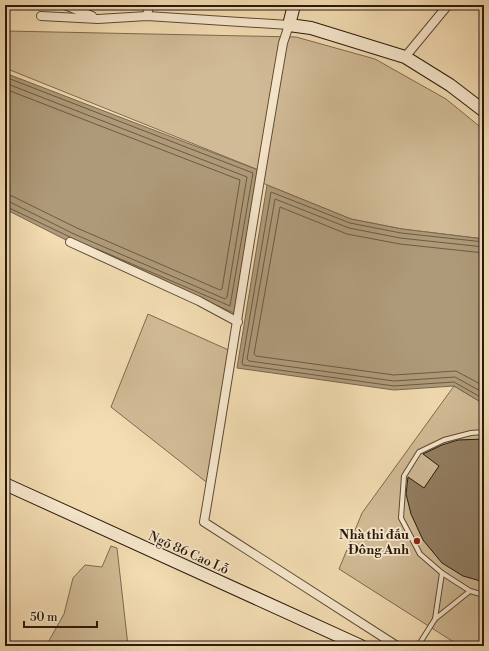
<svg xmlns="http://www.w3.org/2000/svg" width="489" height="651" viewBox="0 0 489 651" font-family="'Libre Bodoni',serif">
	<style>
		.green { fill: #d1bb96; stroke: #7d6a50 }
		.water { fill: #ae9a79; stroke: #79664d }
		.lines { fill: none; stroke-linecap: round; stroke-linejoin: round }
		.shore { stroke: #6c5a42; stroke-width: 1 }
		.building { fill: #927e62; stroke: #29190b }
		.lane-casing { stroke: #5c4a35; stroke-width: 6 }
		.street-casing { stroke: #5c4a35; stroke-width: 10 }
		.secondary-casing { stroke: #29190b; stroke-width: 14 }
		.lane { stroke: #f7e8cd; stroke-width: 4 }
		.street { stroke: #f7e8cd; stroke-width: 8 }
		.secondary { stroke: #f7e8cd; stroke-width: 12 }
		.poi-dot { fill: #8f2418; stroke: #f7e8cd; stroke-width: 1.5 }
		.labels { text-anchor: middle; stroke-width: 3.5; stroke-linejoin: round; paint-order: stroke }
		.poi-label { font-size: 13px; font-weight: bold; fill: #29190b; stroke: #f7e8cd; text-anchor: end }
		.street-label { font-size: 13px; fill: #29190b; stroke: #f7e8cd }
	</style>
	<rect width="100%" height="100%" fill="#f3dcb2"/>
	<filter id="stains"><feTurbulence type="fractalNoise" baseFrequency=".005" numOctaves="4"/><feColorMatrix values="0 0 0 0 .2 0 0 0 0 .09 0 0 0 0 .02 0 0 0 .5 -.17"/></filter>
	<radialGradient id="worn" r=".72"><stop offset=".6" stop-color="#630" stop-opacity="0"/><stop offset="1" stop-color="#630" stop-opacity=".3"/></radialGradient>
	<g class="green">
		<path d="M5,31L296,37L375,59L446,99L484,130V239L402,229L351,219L267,185L259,181L261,171L5,68Z"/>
		<path d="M148,314L233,352L210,485L111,407Z"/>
		<path d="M454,386L484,404V646H460L339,569L362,513Z"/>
		<path d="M111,546L117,548L128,646H46L64,614L73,578L85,565L102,567Z"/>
		<path d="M5,597L9,599L8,646H5Z"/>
	</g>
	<g class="water">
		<path d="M5,73L258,170L234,313L70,242L5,209Z"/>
		<path d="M267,185L351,219L402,229L484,239V404L454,386L394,390L237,368Z"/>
	</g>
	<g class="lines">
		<g class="shore">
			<path d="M5,77L253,173L230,306L97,249"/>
			<path d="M5,83L247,177L227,297L225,299L74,234L10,202L5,201"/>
			<path d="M5,89L240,180L222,289L220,290L77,228L12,196L5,195"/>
			<path d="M5,206L70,237"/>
			<path d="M484,242L401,233L350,223L271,192L242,363L243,365L394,386L454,382L484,399"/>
			<path d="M484,247L400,238L349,228L275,199L247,359L249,361L394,381L455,377L484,393"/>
			<path d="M484,253L400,244L347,234L280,207L254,354L256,356L394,375L456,371L484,386"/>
		</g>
	</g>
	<path class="building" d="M484,439V582L463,576L442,563L423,540L411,514L406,494L408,477L424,488L439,466L423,454L442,445L458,440Z"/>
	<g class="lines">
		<g class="lane-casing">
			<g id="lane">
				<path d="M442,573L470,591"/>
				<path d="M435,619L442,573L420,554L401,518L404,476L419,452L444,440L471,433L484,432"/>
				<path d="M418,646L435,619L470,591L484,595"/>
			</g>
		</g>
		<g class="street-casing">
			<g id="street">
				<path d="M65,5L92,16"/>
				<path d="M41,16L98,19L147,16L289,25L283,43C255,203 231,363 204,522L397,646"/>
				<path d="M147,16L149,5"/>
				<path d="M405,57L448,5"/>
				<path d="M70,242L199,301L238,322"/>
			</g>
		</g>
		<g class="secondary-casing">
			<g id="secondary">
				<path d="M294,5L289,25L311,28L405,57L450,85L484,111"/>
				<path d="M5,484L361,646"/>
			</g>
		</g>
		<use href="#lane" class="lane"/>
		<use href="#street" class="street"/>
		<use href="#secondary" class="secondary"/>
	</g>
	<circle class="poi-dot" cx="417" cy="541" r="4"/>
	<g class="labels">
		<g class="poi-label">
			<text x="409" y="539">Nhà thi đấu<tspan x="409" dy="15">Đông Anh</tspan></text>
		</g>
		<g class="street-label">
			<text transform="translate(189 552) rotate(24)" y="5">Ngõ 86 Cao Lỗ</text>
		</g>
	</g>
	<rect width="489" height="651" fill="none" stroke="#f3dcb2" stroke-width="20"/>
	<rect x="6" y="6" width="477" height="639" fill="none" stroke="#29190b" stroke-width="2"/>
	<rect x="10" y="10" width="469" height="631" fill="none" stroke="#29190b"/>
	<path d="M24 621v6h73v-6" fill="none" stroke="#29190b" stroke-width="2"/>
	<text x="30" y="621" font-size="12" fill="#29190b" stroke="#f7e8cd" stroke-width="3" paint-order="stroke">50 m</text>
	<rect width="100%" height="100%" filter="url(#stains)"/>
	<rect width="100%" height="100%" fill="url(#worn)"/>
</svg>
